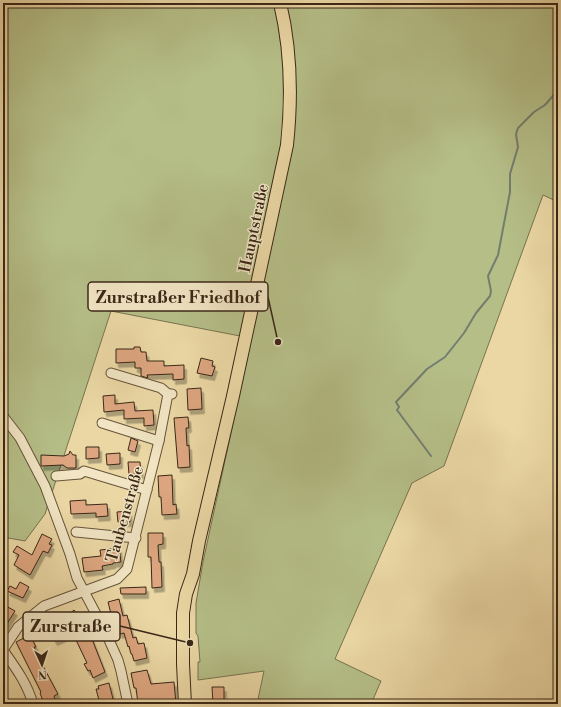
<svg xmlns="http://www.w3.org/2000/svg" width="561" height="707" viewBox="0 0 561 707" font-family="'Libre Bodoni',serif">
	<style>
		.green { fill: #b5be87; stroke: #787350 }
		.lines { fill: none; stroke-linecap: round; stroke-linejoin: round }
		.stream { stroke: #737e70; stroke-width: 2 }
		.building { fill: #dda680; stroke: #3b2818; filter: url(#shadow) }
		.minor-casing { stroke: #67543b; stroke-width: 11 }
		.major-casing { stroke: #3b2818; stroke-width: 14 }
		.minor { stroke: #f1e5c4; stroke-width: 9 }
		.major { stroke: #ead7a4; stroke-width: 12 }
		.labels { text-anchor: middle; stroke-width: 3; stroke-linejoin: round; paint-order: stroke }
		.street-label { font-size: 16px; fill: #3b2818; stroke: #f1e5c4 }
		.leader { fill: none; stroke: #3b2818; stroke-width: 1.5 }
		.callout-dot { fill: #3b2818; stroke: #f1e5c4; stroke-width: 1.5 }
		.callout { fill: #f1e5c4; stroke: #3b2818; stroke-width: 1.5 }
		.callout-label { font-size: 17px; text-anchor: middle; font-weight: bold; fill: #3b2818 }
	</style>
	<defs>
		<filter id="shadow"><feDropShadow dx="2.5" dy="4.5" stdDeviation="0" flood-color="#0004"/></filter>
	</defs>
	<rect width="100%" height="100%" fill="#ead7a4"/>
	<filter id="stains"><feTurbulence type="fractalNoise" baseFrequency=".005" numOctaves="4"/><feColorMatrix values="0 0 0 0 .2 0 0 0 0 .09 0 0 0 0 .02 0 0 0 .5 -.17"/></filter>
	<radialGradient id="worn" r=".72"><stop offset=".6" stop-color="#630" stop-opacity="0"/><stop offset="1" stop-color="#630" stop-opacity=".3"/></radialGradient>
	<path class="green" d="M3,3H558V202L543,195L444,466L412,483L335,659L381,681L371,704H257L264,671L198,680V662H200L198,636L196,633V603L203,562L236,410L233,396L240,336L111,311L45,514L25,541L3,537Z"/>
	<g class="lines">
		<path class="stream" d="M431,456L397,410L399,407L396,402L427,369L445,357L464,333L476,313L490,296L491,291L488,276L498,255L510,192V174L518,147L516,134L518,128L534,112L545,105L558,90"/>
	</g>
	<g class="building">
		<path d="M134,347H140L141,352H146L147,361H164V366L184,365V379L173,380V374L147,375L148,378L141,376V368H135V362L116,363V349H134Z"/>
		<path d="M201,358L213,361L212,366L215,367L212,376L197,373Z"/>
		<path d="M201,388L202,409L188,410L187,389Z"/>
		<path d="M115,395V404L134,402L135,411L153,410L154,425L144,426V418L124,419V410L104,412L103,396Z"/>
		<path d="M188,417L189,428H186L187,446L189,445L190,467L178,468L174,418Z"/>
		<path d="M131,438L138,441L135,452L128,450Z"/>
		<path d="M86,447H99V458L86,459Z"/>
		<path d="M70,451L73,455H76V468H67L63,465L41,466V455L64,456L69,454Z"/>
		<path d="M120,453V464L107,465L106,454Z"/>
		<path d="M128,462H140L141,474H129Z"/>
		<path d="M172,475L173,505L176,504L177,514L162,515L161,497H159L158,476Z"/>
		<path d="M86,500V505L107,504L108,516L96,517V513L71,514L70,501Z"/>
		<path d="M129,511L130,522H118L117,512Z"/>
		<path d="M148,533H163V544L158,545L159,562H161L162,587L152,588L151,557H148Z"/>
		<path d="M42,534L52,539L49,544L52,545L48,553L43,551L30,575L14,565L19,555L13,552L17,546L32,555Z"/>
		<path d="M119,548L121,562L113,563V564L102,566L103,570L84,572L82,558L101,556L100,550Z"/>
		<path d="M20,582L29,587L23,598L7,591L10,586L16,589Z"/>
		<path d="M146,587V594H121L120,588Z"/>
		<path d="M119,599L123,616L127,615L133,638L136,637L138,644L144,643L147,658L134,661L132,654H131L129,646L128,647L124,633L120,634L115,617L112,618L108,602Z"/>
		<path d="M6,606L15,611L3,630V611Z"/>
		<path d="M74,610L81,619L73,624L83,637L90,634L105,672L93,678L90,670L88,671L84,664L87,663L67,621L70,619L67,616Z"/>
		<path d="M60,627L64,637L55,641L51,634Z"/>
		<path d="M30,635L36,647H34L44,668L58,694L54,696L55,700L49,702L48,699L43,701L40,693L41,692L16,642Z"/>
		<path d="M147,670L151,684L174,682L176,704H138L136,688H134L131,673Z"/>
		<path d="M109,683L113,699L111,700L112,704H100L96,689H99L98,686Z"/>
		<path d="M212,687H224V704H213Z"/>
	</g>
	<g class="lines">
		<g class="minor-casing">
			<g id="minor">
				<path d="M111,373L161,388L168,394"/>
				<path d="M3,416L20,438L45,486L70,554L77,578L105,631L118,660L121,671L128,704"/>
				<path d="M102,423L159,441"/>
				<path d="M56,476L80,474L84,471L147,490"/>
				<path d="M76,532L136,538"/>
				<path d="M3,650L18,627L44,606L117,579L127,569L159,441L168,394H172"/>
				<path d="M3,650C15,667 27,683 33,704"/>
			</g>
		</g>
		<g class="major-casing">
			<path id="major" d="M185,704L183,664V613L186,594L193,574L199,541L233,396L287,145C292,98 291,49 280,3"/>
		</g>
		<use href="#minor" class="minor"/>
		<use href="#major" class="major"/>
	</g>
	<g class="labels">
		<g class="street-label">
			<text transform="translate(253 228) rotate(-78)" y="6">Hauptstraße</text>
			<text transform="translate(124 514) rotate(-74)" y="6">Taubenstraße</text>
		</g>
	</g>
	<path class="leader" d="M278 342L268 297M190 643L120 626"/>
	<g class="callout-dot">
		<circle cx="278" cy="342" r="4"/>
		<circle cx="190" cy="643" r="4"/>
	</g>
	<g class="callout">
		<rect x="88" y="282" width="180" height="29" rx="4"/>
		<rect x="23" y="612" width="97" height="29" rx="4"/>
	</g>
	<g class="callout-label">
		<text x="178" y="303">Zurstraßer Friedhof</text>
		<text x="71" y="632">Zurstraße</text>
	</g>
	<rect width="561" height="707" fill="none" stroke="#ead7a4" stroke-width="16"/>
	<rect x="4" y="4" width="553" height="699" fill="none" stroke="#3b2818" stroke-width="2"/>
	<rect x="8" y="8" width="545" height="691" fill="none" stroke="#3b2818"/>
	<g transform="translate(42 665) rotate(177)" stroke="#f1e5c4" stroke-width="3" paint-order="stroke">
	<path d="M0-3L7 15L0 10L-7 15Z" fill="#3b2818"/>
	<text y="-6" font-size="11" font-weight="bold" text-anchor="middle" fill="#3b2818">N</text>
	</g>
	<rect width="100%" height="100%" filter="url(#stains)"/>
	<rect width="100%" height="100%" fill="url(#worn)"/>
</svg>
